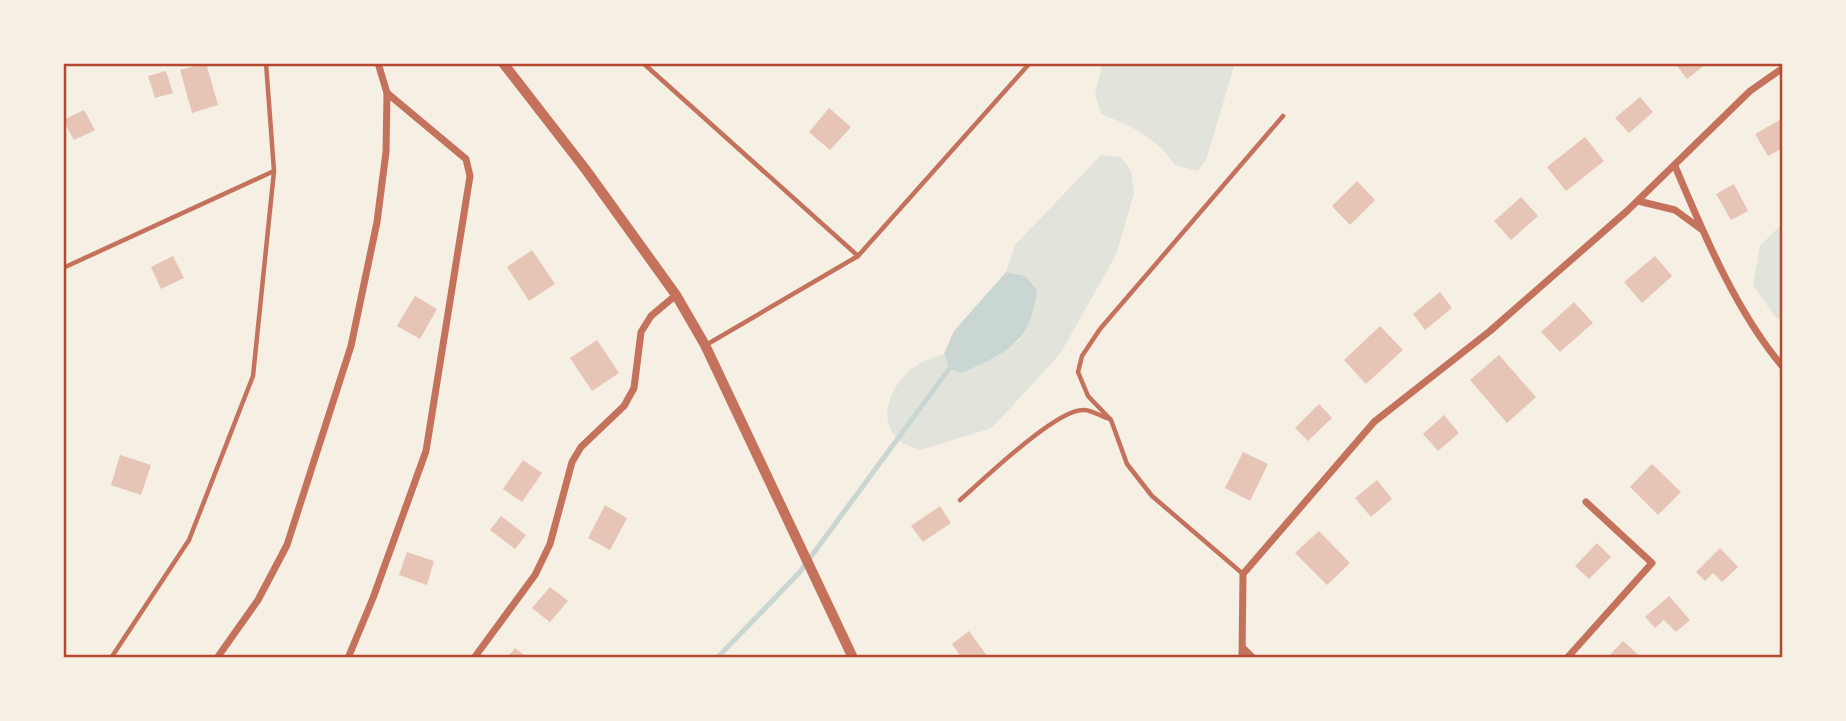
<svg xmlns="http://www.w3.org/2000/svg" width="1846" height="721" viewBox="0 0 1846 721" font-family="'Golos Text',sans-serif">
	<style>
		.green { fill: #e2e4dc }
		.water { fill: #c9d6d2 }
		.lines { fill: none; stroke-linecap: round; stroke-linejoin: round }
		.stream { stroke: #c9d6d2; stroke-width: 5 }
		.building { fill: #e6c5b7 }
		.service { stroke: #c5725c; stroke-width: 4.5 }
		.minor { stroke: #c5725c; stroke-width: 7 }
		.tertiary { stroke: #c5725c; stroke-width: 10 }
		.neatline { fill: none; stroke: #b5482f; stroke-width: 2.5 }
	</style>
	<rect width="100%" height="100%" fill="#f6efe4"/>
	<g class="green">
		<path d="M1103,63H1235L1206,160L1198,171L1175,165C1156,137 1132,126 1101,114L1095,94Z"/>
		<path d="M1101,155L1121,157L1131,171L1134,193L1116,255L1060,354L992,428L920,450C914,447 905,445 900,441C873,419 894,379 917,365C925,360 935,357 944,354L949,369L962,373L1019,341L1025,276L1006,272L1015,245Z"/>
		<path d="M1783,223V321L1776,318L1753,285L1760,246Z"/>
	</g>
	<path class="water" d="M1006,272L1025,276L1037,290C1030,344 1007,352 962,373L949,369L944,354L954,331Z"/>
	<g class="lines">
		<path class="stream" d="M717,658L799,573L949,369"/>
	</g>
	<g class="building">
		<path d="M206,63L218,105L192,113L180,70Z"/>
		<path d="M1675,63H1707L1687,79Z"/>
		<path d="M166,71L173,93L155,98L148,76Z"/>
		<path d="M1640,97L1653,112L1629,133L1615,118Z"/>
		<path d="M829,108L851,127L830,150L809,132Z"/>
		<path d="M84,110L95,130L74,140L63,120Z"/>
		<path d="M1783,118V148L1768,156L1755,134Z"/>
		<path d="M1585,137L1604,161L1566,191L1547,167Z"/>
		<path d="M1357,181L1375,200L1350,225L1332,206Z"/>
		<path d="M1734,184L1748,211L1731,220L1716,194Z"/>
		<path d="M1521,197L1538,216L1511,240L1494,221Z"/>
		<path d="M532,250L555,284L529,301L507,267Z"/>
		<path d="M173,256L184,278L161,289L151,267Z"/>
		<path d="M1655,256L1672,276L1642,303L1624,282Z"/>
		<path d="M1440,292L1452,308L1425,330L1413,314Z"/>
		<path d="M415,296L437,309L420,339L397,326Z"/>
		<path d="M1574,302L1593,323L1560,352L1541,332Z"/>
		<path d="M1380,326L1403,350L1366,384L1344,360Z"/>
		<path d="M597,340L619,373L592,391L570,358Z"/>
		<path d="M1499,355L1536,397L1507,423L1470,380Z"/>
		<path d="M1319,404L1332,418L1308,441L1295,428Z"/>
		<path d="M1444,415L1459,433L1438,451L1423,434Z"/>
		<path d="M1243,452L1268,464L1250,501L1225,488Z"/>
		<path d="M120,455L151,465L141,495L111,485Z"/>
		<path d="M523,460L542,473L522,502L503,489Z"/>
		<path d="M1652,464L1681,492L1658,515L1630,487Z"/>
		<path d="M1377,480L1392,499L1371,517L1355,498Z"/>
		<path d="M605,505L627,518L610,550L588,538Z"/>
		<path d="M940,506L951,523L923,542L911,526Z"/>
		<path d="M501,516L526,535L515,549L490,530Z"/>
		<path d="M1319,531L1350,563L1327,585L1295,553Z"/>
		<path d="M1597,543L1611,557L1589,579L1575,566Z"/>
		<path d="M1720,548L1738,567L1722,582L1713,573L1705,581L1696,572Z"/>
		<path d="M407,552L434,561L427,585L399,575Z"/>
		<path d="M550,587L568,601L550,622L532,608Z"/>
		<path d="M1669,596L1690,620L1676,632L1664,620L1655,628L1645,617Z"/>
		<path d="M969,631L987,656L985,658H962L952,644Z"/>
		<path d="M1623,641L1642,658H1607Z"/>
		<path d="M515,648L528,658H507Z"/>
	</g>
	<g class="lines">
		<g class="service">
			<path d="M643,63L858,256"/>
			<path d="M63,268L274,171L266,63"/>
			<path d="M706,345L858,256L1030,63"/>
			<path d="M960,500C982,481 1057,408 1084,410C1092,410 1102,417 1110,419"/>
			<path d="M1243,574L1152,496L1127,464L1111,420L1088,396L1078,372L1082,356L1100,329L1283,116"/>
			<path d="M111,658L189,540L253,376L274,171"/>
		</g>
		<g class="minor">
			<path d="M1675,166C1703,232 1736,312 1783,367"/>
			<path d="M1638,201L1675,210L1701,229"/>
			<path d="M1244,649L1253,658"/>
			<path d="M217,658L258,600L287,545L351,346L377,222L386,152L387,93L378,63"/>
			<path d="M348,658L373,598L426,451L470,176L466,159L387,93"/>
			<path d="M474,658L535,575L550,544L572,462L581,447L624,406L634,388L641,332L651,316L676,295"/>
			<path d="M1242,658L1243,574L1374,422L1490,331L1627,211L1750,91L1783,68"/>
			<path d="M1567,658L1652,563L1586,502"/>
		</g>
		<path class="tertiary" d="M503,63L586,170L676,295L705,345L853,658"/>
	</g>
	<rect width="1846" height="721" fill="none" stroke="#f6efe4" stroke-width="130"/>
	<rect x="65" y="65" width="1716" height="591" class="neatline"/>
</svg>
